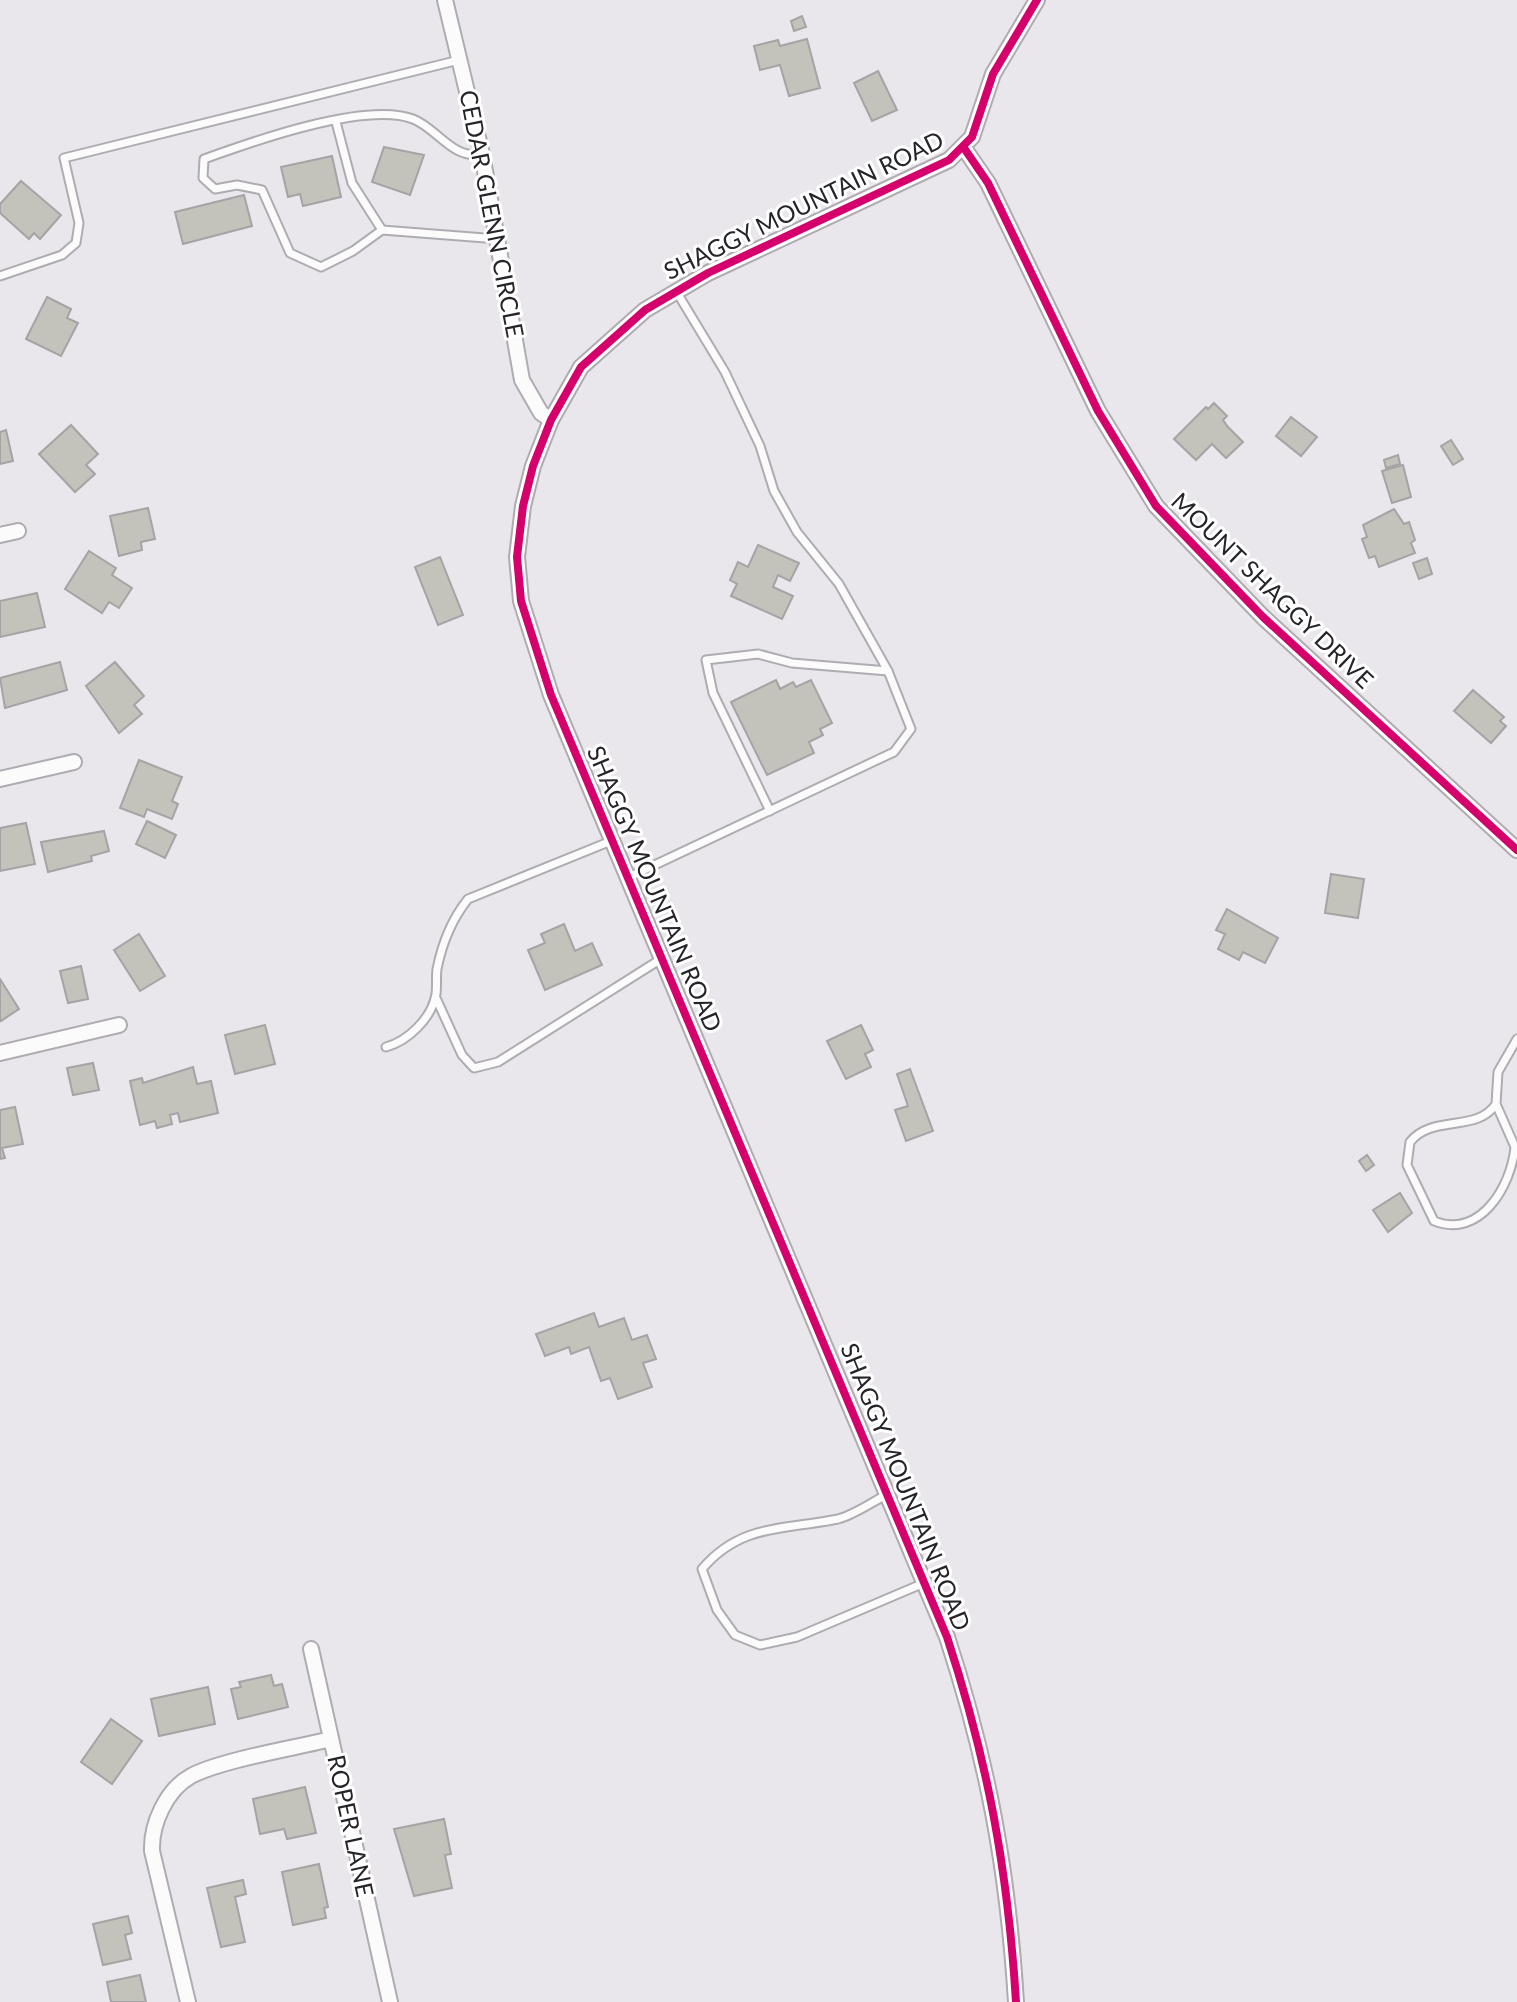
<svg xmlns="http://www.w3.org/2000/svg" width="1517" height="2002" viewBox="0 0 1517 2002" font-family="Lato,sans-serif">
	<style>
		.building { fill: #c3c3bc; stroke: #a5a3a4; stroke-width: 2 }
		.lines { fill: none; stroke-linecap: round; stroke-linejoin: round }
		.lane-casing { stroke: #afacb1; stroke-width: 11 }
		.street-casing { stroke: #afacb1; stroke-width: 18 }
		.lane { stroke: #fcfbfc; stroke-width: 7 }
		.street { stroke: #fcfbfc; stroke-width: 14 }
		.cycleway-casing { stroke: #fff; stroke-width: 13 }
		.cycleway { stroke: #d6006c; stroke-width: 8 }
		.labels { text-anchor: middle; stroke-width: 6; stroke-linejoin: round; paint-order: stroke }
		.street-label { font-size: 24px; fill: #272429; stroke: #fff }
	</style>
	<rect width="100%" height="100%" fill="#eae7ec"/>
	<g class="building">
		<path d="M802,16L806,27L794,31L791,21Z"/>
		<path d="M807,39L820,88L789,96L780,65L760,70L754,46L778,40L780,46Z"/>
		<path d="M878,71L897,110L872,121L854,83Z"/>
		<path d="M384,147L424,155L410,195L372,182Z"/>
		<path d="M332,156L341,197L303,206L300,194L288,197L281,167Z"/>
		<path d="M21,181L61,215L40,239L34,233L29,239L0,213V204Z"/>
		<path d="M244,195L252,226L183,244L175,212Z"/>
		<path d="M47,297L71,309L67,318L78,323L61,356L26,339Z"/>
		<path d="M1214,403L1227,416L1223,420L1228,427L1243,442L1226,458L1212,444L1196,460L1174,439L1206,407L1208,409Z"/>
		<path d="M1291,417L1317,437L1301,456L1276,436Z"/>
		<path d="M71,425L98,454L86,465L95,474L75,492L39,454Z"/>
		<path d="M6,430L13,461L0,464V432Z"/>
		<path d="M1451,440L1463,459L1453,465L1441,446Z"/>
		<path d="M1398,455L1400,464L1386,468L1384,460Z"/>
		<path d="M1403,465L1411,497L1392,503L1382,471Z"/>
		<path d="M148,508L155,539L141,542L142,550L119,556L110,516Z"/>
		<path d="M1394,509L1404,524L1409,522L1415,540L1411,543L1415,553L1379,567L1375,556L1369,558L1362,539L1367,537L1363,525Z"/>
		<path d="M758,545L799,563L790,581L778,575L773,587L793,596L782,619L731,596L737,584L730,580L738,562L748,567Z"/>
		<path d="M89,551L116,568L112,575L132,588L119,608L109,602L102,613L65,589Z"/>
		<path d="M440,557L463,615L438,625L415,567Z"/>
		<path d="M1427,558L1432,574L1419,579L1413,563Z"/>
		<path d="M37,593L45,627L0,637V601Z"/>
		<path d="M60,662L67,690L5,708L0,678Z"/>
		<path d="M115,662L144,696L134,705L142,714L119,733L86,686Z"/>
		<path d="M776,680L780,689L793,682L796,687L811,680L832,723L820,729L823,735L809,742L814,753L767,775L731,702Z"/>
		<path d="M1473,690L1504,717L1500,721L1506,726L1491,743L1454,711Z"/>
		<path d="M139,760L182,777L172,801L178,804L172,819L147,809L144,817L120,808Z"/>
		<path d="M147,821L176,835L165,858L136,844Z"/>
		<path d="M26,823L35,864L0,871V828Z"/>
		<path d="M104,831L109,851L91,856L92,861L48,872L41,842Z"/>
		<path d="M1331,874L1364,879L1358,918L1325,913Z"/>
		<path d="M1227,909L1278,938L1265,963L1243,952L1239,960L1218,949L1225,934L1216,930Z"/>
		<path d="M564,924L575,951L592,943L602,965L545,990L528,950L545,943L541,934Z"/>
		<path d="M139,934L165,976L140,991L114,950Z"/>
		<path d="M81,966L88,999L68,1003L60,971Z"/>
		<path d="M0,979L19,1009L1,1021L0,1019Z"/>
		<path d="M265,1025L275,1064L235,1074L225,1035Z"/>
		<path d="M861,1025L873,1050L865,1054L871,1067L846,1079L827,1041Z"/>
		<path d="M93,1063L99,1090L73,1095L67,1068Z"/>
		<path d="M193,1067L197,1084L211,1081L218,1113L180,1122L178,1113L170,1115L172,1124L157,1128L155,1121L140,1125L130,1081L142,1078L143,1083Z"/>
		<path d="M910,1069L933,1131L906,1141L895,1110L908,1106L897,1074Z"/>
		<path d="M15,1107L23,1144L2,1148L5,1158L0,1159V1110Z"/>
		<path d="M1367,1155L1374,1165L1366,1171L1359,1161Z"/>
		<path d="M1400,1193L1412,1213L1388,1232L1373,1210Z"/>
		<path d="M594,1313L599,1327L624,1318L632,1340L647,1335L656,1359L643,1363L652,1387L618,1399L610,1378L601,1381L589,1347L571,1354L569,1347L545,1356L536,1334Z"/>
		<path d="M271,1675L274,1686L282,1684L288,1707L238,1719L231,1689L241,1687L239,1682Z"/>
		<path d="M208,1687L215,1724L159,1736L151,1699Z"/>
		<path d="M111,1719L142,1741L112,1784L81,1762Z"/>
		<path d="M305,1787L316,1833L287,1839L284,1829L260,1834L253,1799Z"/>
		<path d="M444,1819L451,1854L445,1855L452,1888L414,1896L394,1829Z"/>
		<path d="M319,1864L328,1907L324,1908L326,1918L293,1925L282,1872Z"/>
		<path d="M243,1880L246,1894L235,1897L245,1942L221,1947L207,1888Z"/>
		<path d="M128,1916L132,1933L125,1935L131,1959L103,1965L93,1924Z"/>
		<path d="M140,1975L146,2002H111L107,1982Z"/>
	</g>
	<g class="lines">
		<g class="lane-casing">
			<g id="lane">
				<path d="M336,122L352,183L382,230"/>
				<path d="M482,154C452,160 437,128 413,119C365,101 251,142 204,159L203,178L215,189L237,185L262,190L290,253L321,267L353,251L382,230L498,239"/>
				<path d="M0,276L62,255L76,243L79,223L64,158L459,60"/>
				<path d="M770,811L713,693L706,660L758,654L792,663L888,671"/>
				<path d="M627,878L894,752L911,729L888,671L839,584L797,532L774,491L760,446L725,372L676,291"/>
				<path d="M436,998L462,1055L474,1068L498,1062L661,959"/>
				<path d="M386,1047C408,1041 432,1018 436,994C437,986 436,977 437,969C442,944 452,919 468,899L611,841"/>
				<path d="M1496,1104C1477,1133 1432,1114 1410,1142L1407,1165L1434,1221C1480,1239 1511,1187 1515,1147L1496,1104L1498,1072L1517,1039"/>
				<path d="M888,1494C872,1502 854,1515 838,1519C785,1530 741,1523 702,1569L717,1610L735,1635L760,1645L797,1637L924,1583"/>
			</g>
		</g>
		<g class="street-casing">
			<g id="street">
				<path d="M445,0L482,154L522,380L541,413L551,420"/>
				<path d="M964,148L988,183L1098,411L1156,506L1263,617L1517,850"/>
				<path d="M0,535L18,531"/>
				<path d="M0,779L74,762"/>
				<path d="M0,1053L119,1025"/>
				<path d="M311,1649L390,2002"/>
				<path d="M188,2002L152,1851C151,1824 166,1790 191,1776C221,1760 295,1748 331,1739"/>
				<path d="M1016,2002C1008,1871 988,1762 947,1637L551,695L521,601L517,557L523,506L533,466L551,420L581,367L645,310L708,273L949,160L972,137L993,74L1037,0"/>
			</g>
		</g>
		<use href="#lane" class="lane"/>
		<use href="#street" class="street"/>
		<g class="cycleway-casing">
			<g id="cycleway">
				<path d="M964,148L988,183L1098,411L1156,506L1263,617L1517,850"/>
				<path d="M1016,2002C1008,1871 988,1762 947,1637L551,695L521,601L517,557L523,506L533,466L551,420L581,367L645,310L708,273L949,160L972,137L993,74L1037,0"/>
			</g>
		</g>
		<use href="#cycleway" class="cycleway"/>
	</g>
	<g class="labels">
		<g class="street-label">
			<text transform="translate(804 206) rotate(-26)" y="8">SHAGGY MOUNTAIN ROAD</text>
			<text transform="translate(491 214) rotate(79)" y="8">CEDAR GLENN CIRCLE</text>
			<text transform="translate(1272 591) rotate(44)" y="8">MOUNT SHAGGY DRIVE</text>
			<text transform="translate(654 889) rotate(67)" y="8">SHAGGY MOUNTAIN ROAD</text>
			<text transform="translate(905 1487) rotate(68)" y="8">SHAGGY MOUNTAIN ROAD</text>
			<text transform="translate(350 1826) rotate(78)" y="8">ROPER LANE</text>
		</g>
	</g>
</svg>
